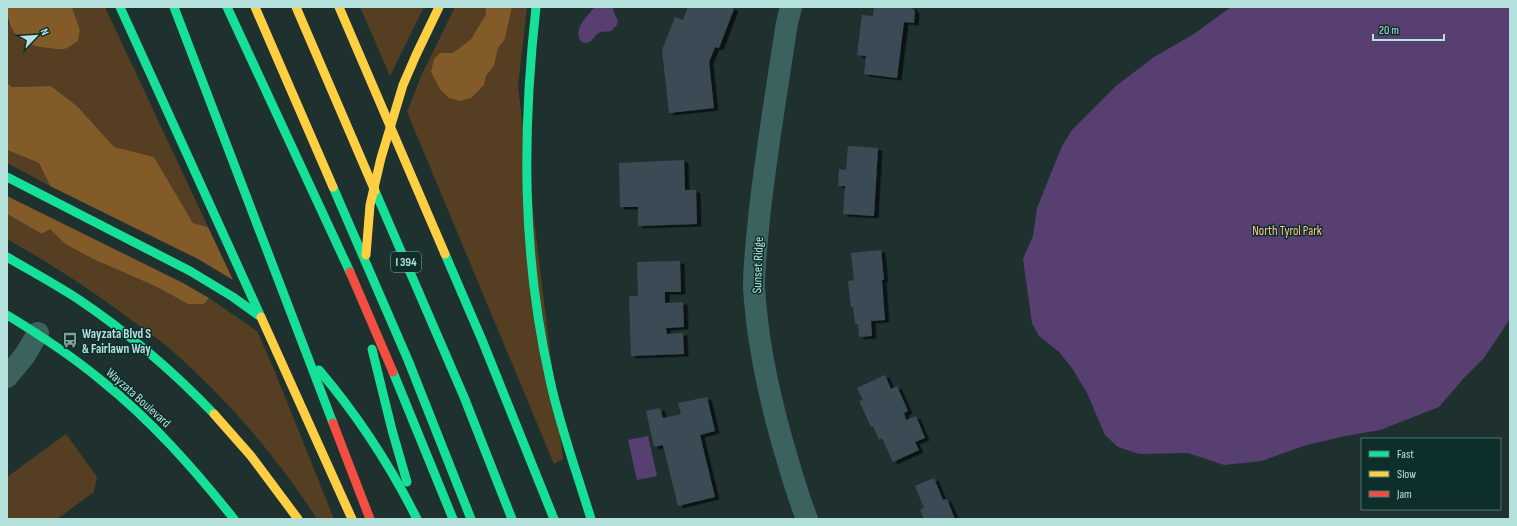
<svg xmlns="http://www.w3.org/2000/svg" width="1517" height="526" viewBox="0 0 1517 526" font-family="'Sofia Sans Condensed',sans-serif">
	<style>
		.green { fill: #553e22 }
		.forest { fill: #825b29 }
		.water { fill: #583f71 }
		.building { fill: #3a4c55; filter: url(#shadow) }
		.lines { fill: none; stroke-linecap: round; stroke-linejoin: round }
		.street { stroke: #3c6260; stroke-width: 22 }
		.fast { stroke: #16e098; stroke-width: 9 }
		.slow { stroke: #ffcf43; stroke-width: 9 }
		.jam { stroke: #f24e42; stroke-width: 9 }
		.labels { text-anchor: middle; stroke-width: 3; stroke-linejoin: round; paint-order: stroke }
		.shield { fill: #0d2e2b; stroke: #82aba7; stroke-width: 1 }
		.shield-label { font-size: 12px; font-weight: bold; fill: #b4e1dc }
		.park-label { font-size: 13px; fill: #fdc589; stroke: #0d2e2b }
		.street-label { font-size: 13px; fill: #b4e1dc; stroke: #0d2e2b }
		.poi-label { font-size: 13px; font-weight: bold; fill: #b4e1dc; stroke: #0d2e2b; text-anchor: start }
	</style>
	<defs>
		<filter id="shadow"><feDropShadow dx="4.5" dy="2.5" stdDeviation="0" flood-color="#0009"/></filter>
	</defs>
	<rect width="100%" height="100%" fill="#1f312f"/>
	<g class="green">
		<path d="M72,7H105L208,227L193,223L154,157L114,148L77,106L51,86L12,87L7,83V18L9,25L78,41L80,30Z"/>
		<path d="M360,7H399L401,9L403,7H424L390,76Z"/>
		<path d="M455,7H486V14L471,39L453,53H440L484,85L486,76L494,66L498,48L505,39L512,7H527L518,86L563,459L554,464L407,112L421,76Z"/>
		<path d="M7,150L39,163L50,186L7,163Z"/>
		<path d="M7,214L42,234L50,229L65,244L93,259L157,287L188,304H204L209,298L257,331L273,367L334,519H317C276,455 225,397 168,347C157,338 145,330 134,322C93,291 51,264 7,239Z"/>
		<path d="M66,434L97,477L94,492L57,519H7V477Z"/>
	</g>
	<g class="forest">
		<path d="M7,7H72L80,30L78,41C74,43 69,48 64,49C60,50 53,48 49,48C23,46 7,34 7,7Z"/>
		<path d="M486,7H512L505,39L498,48L494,66L486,76L484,85L471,98L460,101L449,98L440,89L431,72L434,59L440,53H453L471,39L486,14Z"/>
		<path d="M7,83L12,87L51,86L77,106L114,147L154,157L193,223L208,227L233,280L198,259L50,186L39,163L7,150Z"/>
		<path d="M7,196L183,283L209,298L204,304H188L157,287L93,259L65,244L50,229L42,234L7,214Z"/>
	</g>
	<g class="water">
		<path d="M595,7H614L613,10L618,21L617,25L611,31C608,32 604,31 601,32C592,35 593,46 582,42C571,31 588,15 595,7Z"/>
		<path d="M1231,7H1510V319L1484,358L1463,379L1439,407L1380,430L1345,436L1303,446L1262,461L1224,465L1188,453L1139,454L1118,447L1105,435L1087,393L1072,368L1059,352L1039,336L1032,323L1023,259L1033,236L1037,208L1062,146L1072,130L1116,86L1154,57L1194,34Z"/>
		<path d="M648,436L657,476L637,480L628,440Z"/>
	</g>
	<g class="building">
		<path d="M688,7H731L734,9L719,48L715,47L709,62L714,108L669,113L662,50L675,17L683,20Z"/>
		<path d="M874,7H913L912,8L915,11L914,23L904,22L897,78L864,74L866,56L857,55L862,15L873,16Z"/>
		<path d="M848,146L878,148L874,216L843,214L845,186H838L839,169L846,170Z"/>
		<path d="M684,160L685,190H696L697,224L638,226V207H620L619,163Z"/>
		<path d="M881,250L884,280H882L885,320L871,321L872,336L859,337L858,324H855L853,307H851L848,281L854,280L851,253Z"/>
		<path d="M680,261L681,292H665V303L683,302L684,327L666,328L667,334L683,333L684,354L631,356L629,296H638L637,262Z"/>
		<path d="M885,375L891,389L897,386L908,411L904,413L906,420L916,416L925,438L915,442L919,450L893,462L882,438L879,440L873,426L871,427L859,401L863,400L857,388Z"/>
		<path d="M707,397L715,431L700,435L715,497L678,506L663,445L654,447L646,411L660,408L663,418L681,414L678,403Z"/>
		<path d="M934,478L943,500L947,499L955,519H924L920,510L924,508L915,486Z"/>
	</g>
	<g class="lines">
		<g class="street">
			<path d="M791,7L787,23C777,88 766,153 759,218C757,241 754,264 754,287C757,340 768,391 782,441C790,468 797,494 807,519"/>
			<path d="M7,377L25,355L38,333"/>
		</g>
		<g class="fast">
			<path d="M120,7L261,317"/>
			<path d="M174,7L333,423"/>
			<path d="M227,7L350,272"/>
			<path d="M536,7C522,133 522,256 550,380C560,427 577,473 591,519"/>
			<path d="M7,177L190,271L233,297L258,315"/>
			<path d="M333,187L408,360L471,519"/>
			<path d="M375,191L464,397L512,519"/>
			<path d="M445,254L482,340L554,519"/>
			<path d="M7,257C31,271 55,284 78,299C127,332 173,371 214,414"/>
			<path d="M7,315C40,335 72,356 102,381C152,421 194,469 234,519"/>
			<path d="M372,349L392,430L407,482"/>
			<path d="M319,370C358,416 390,465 417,519"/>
			<path d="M393,372L453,519"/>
		</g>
		<g class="slow">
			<path d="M255,7L333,187"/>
			<path d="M296,7L375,191"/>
			<path d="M339,7L445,254"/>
			<path d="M366,255L370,205L381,158L403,85L416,55L439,7"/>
			<path d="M261,317L352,519"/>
			<path d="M214,414L251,456L298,519"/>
		</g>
		<g class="jam">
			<path d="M350,272L393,372"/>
			<path d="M333,423L370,519"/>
		</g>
	</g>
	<defs>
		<g id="bus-bare" transform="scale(1.2)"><path d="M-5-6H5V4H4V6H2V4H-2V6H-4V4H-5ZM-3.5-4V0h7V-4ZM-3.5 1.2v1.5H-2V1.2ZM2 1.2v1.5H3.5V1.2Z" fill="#80a39f" stroke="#0d2e2b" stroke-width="2.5" paint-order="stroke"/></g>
	</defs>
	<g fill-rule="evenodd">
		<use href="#bus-bare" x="70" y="340"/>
	</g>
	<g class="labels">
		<rect class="shield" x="391" y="252" width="30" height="20" rx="3"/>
		<g class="shield-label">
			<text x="406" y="266">I 394</text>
		</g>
		<g class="park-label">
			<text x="1287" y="235">North Tyrol Park</text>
		</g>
		<g class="street-label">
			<text transform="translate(757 265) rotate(-88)" y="5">Sunset Ridge</text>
			<text transform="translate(139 397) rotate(42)" y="5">Wayzata Boulevard</text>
		</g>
		<g class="poi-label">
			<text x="82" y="338">Wayzata Blvd S<tspan x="82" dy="15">&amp; Fairlawn Way</tspan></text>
		</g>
	</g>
	<rect width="1517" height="526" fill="none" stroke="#b4e1dc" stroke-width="16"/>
	<rect x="1361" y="438" width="140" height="72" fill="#0d2e2b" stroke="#507672"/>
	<rect x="1369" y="451" width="20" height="6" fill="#16e098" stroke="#507672"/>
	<text x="1397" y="458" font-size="12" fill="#b4e1dc">Fast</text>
	<rect x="1369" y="471" width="20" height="6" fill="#ffcf43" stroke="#507672"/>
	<text x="1397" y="478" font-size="12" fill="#b4e1dc">Slow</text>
	<rect x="1369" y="491" width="20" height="6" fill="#f24e42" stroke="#507672"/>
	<text x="1397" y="498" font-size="12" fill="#b4e1dc">Jam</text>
	<g transform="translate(36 36) rotate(65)" stroke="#0d2e2b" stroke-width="3" paint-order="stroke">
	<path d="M0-3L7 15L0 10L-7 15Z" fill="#b4e1dc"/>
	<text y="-6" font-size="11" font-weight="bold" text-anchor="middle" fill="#b4e1dc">N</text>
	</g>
	<path d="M1373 34v6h71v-6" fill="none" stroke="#b4e1dc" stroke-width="2"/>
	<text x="1379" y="34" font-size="12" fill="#b4e1dc" stroke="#0d2e2b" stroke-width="3" paint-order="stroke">20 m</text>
</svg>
